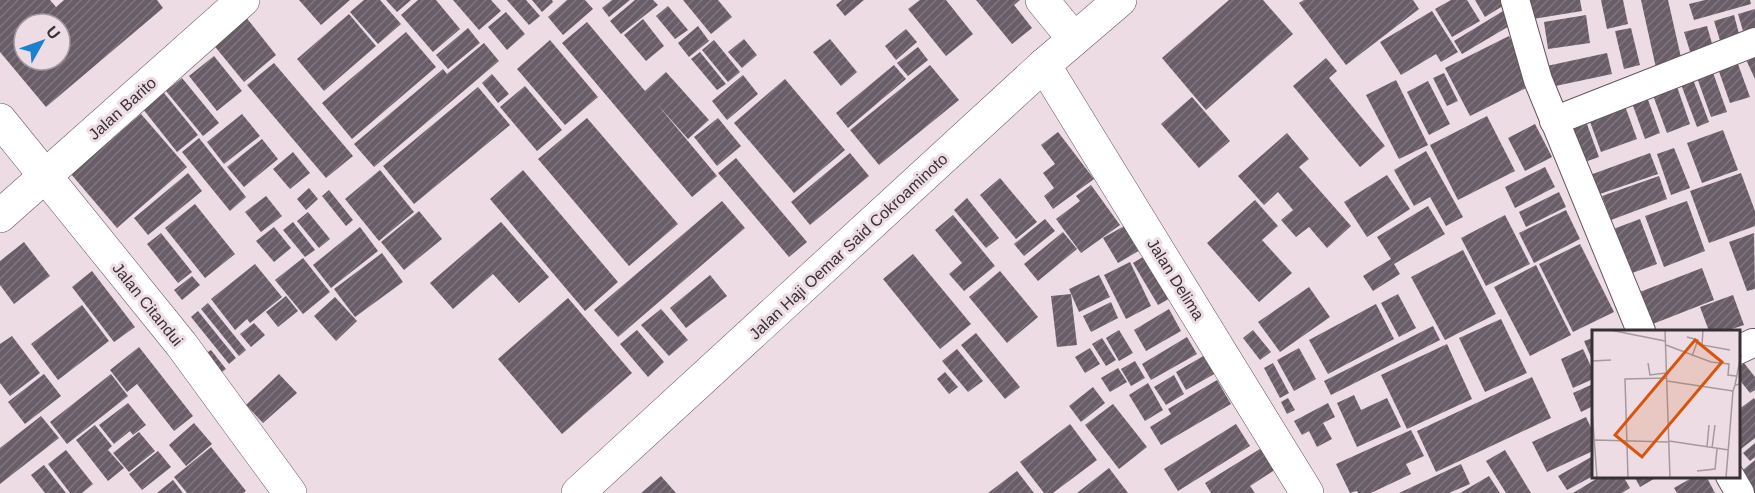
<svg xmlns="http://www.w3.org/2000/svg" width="1755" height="493" viewBox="0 0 1755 493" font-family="Arial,sans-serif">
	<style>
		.building { fill: url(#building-hatch); fill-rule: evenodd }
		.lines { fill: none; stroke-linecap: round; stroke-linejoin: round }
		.minor-casing { stroke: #66575e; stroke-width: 30 }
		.tertiary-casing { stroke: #66575e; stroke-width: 34 }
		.secondary-casing { stroke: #66575e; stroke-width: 34 }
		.minor { stroke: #fff; stroke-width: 28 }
		.tertiary { stroke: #fff; stroke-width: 33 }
		.secondary { stroke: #fff; stroke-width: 33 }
		.labels { text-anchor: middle; stroke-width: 6; stroke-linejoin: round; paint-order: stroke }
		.street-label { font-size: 16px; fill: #383134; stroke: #eddce4 }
		.inset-road { fill: none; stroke: #a5989e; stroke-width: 1.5 }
		.view { fill: #d65510; fill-opacity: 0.15; stroke: #d65510; stroke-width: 3 }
		.inset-edge { fill: none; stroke: #383134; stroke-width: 3 }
	</style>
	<defs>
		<pattern id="building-hatch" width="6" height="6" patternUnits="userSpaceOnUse" patternTransform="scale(1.5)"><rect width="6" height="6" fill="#695d68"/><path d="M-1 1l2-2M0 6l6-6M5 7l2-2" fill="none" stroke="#80767e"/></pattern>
	</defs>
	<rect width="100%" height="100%" fill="#eddce4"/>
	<g class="building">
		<path d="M0,0H50L56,7L64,0H157L163,8L46,107L0,52ZM24,24H60V60H24Z"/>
		<path d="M299,0H350L321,25Z"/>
		<path d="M364,0H380L401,24L378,44L350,12Z"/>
		<path d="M386,0H411L397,12Z"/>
		<path d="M418,0H436L460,29L433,52L401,15Z"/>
		<path d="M453,0H491L501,11L479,30Z"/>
		<path d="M507,0H526L540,16L529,25Z"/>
		<path d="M532,0H552L553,2L542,12Z"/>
		<path d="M567,0H585L593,9L563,35L548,17Z"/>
		<path d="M612,0H630L609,17L602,8Z"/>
		<path d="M635,0H653L658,5L621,34L610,21Z"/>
		<path d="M683,0H718L732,17L711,34Z"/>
		<path d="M842,0H864L845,16L836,5Z"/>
		<path d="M920,0H946L973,34L946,56L908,9Z"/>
		<path d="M976,0H1020L1014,5L1032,28L1012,44Z"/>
		<path d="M1229,0H1263L1293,34L1206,110L1162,58Z"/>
		<path d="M1304,0H1413L1419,9L1346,65L1299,3Z"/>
		<path d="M1451,0H1467L1480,21L1452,37L1435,9Z"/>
		<path d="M1475,0H1503L1506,4L1485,17Z"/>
		<path d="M1530,0H1580L1582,11L1533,19Z"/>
		<path d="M1601,0H1623L1628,24L1607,29Z"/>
		<path d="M1641,0H1668L1682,62L1656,68Z"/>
		<path d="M1705,0H1750L1751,4L1694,20L1689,4Z"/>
		<path d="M668,6L688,30L675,39L656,16Z"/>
		<path d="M1755,9V38L1746,41L1738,14Z"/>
		<path d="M1432,11L1458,52L1441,62L1436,54L1401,75L1380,42Z"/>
		<path d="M1503,11L1511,25L1462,54L1454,41Z"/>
		<path d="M506,12L525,34L507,50L488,27Z"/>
		<path d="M349,14L376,46L324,91L297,59Z"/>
		<path d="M1586,15L1590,43L1548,49L1544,22Z"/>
		<path d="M1734,15L1742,45L1723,50L1714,21Z"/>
		<path d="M245,16L276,55L244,82L212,43Z"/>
		<path d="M643,19L664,46L646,61L624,35Z"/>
		<path d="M587,22L645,91L666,72L709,120L688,139L657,104L717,176L692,197L562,43Z"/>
		<path d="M698,26L709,41L689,57L678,43Z"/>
		<path d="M1707,26L1715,54L1693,61L1684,32Z"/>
		<path d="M468,28L480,43L448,69L436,55Z"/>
		<path d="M1631,28L1640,65L1624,69L1615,31Z"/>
		<path d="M906,29L917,42L896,60L885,46Z"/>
		<path d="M406,32L436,67L352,139L322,103Z"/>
		<path d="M1509,36L1534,84L1470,116L1445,68Z"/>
		<path d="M744,39L757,55L742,68L728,52Z"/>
		<path d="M830,39L857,72L841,86L813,52Z"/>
		<path d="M550,40L598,97L565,125L517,69Z"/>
		<path d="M714,40L740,72L728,82L702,50Z"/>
		<path d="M484,43L499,61L374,167L354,144L443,69L447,74Z"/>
		<path d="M1755,45V79L1742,51Z"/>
		<path d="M918,47L928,60L908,76L897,63Z"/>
		<path d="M700,52L726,84L717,90L691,59Z"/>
		<path d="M1607,53L1612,74L1546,88L1542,67Z"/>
		<path d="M214,56L242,91L217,111L189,76Z"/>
		<path d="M1735,56L1750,97L1730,103L1716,63Z"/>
		<path d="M1326,58L1337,71L1329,78L1385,146L1360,167L1293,86Z"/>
		<path d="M274,63L353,156L326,178L247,85Z"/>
		<path d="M894,65L906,79L848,128L836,113Z"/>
		<path d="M930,65L959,100L879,165L850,130Z"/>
		<path d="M1711,67L1727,112L1711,117L1695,72Z"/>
		<path d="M1444,73L1458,101L1447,106L1433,78Z"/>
		<path d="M492,74L509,94L498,103L482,83Z"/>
		<path d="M1691,74L1709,122L1697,127L1679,79Z"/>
		<path d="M743,75L758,94L727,120L712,101Z"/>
		<path d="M182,78L219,123L203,136L166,91Z"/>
		<path d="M785,79L845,150L794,193L734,123Z"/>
		<path d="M1396,80L1428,145L1399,159L1366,95Z"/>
		<path d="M1428,81L1450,124L1429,135L1407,92Z"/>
		<path d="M1675,81L1690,124L1667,133L1651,90Z"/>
		<path d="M525,86L562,130L537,151L500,107Z"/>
		<path d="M478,87L510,125L414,204L383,166Z"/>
		<path d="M164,93L198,135L177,152L143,109Z"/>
		<path d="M1192,97L1230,141L1199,168L1161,124Z"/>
		<path d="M1647,97L1660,133L1645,139L1632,103Z"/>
		<path d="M1625,106L1637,139L1601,152L1589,119Z"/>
		<path d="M141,114L187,167L117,228L71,174Z"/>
		<path d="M242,114L260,136L224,164L207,142Z"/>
		<path d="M1487,116L1515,171L1458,200L1430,145Z"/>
		<path d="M1584,116L1599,157L1579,164L1564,123Z"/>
		<path d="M587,118L678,224L629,266L538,159Z"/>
		<path d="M718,118L741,146L717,166L694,137Z"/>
		<path d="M1535,124L1552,157L1525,171L1508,138Z"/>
		<path d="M1723,130L1738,170L1702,183L1687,143Z"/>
		<path d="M1058,132L1094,179L1053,209L1044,196L1054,188L1043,173L1055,164L1041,145Z"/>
		<path d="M1287,133L1309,159L1299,167L1351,226L1327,248L1309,227L1296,237L1281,220L1293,210L1278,192L1264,205L1238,176Z"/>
		<path d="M199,138L246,197L230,211L182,152Z"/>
		<path d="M262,139L278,159L244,187L227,167Z"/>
		<path d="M1674,148L1690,188L1671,195L1657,154Z"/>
		<path d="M1426,151L1463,217L1446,226L1430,197L1414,206L1394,170Z"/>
		<path d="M293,152L310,173L290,189L273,169Z"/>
		<path d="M850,153L869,176L810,225L791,202Z"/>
		<path d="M1650,153L1658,174L1597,195L1590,175Z"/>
		<path d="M736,158L807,242L789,257L718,173Z"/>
		<path d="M1545,167L1555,187L1515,208L1505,187Z"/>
		<path d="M380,170L414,212L379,241L345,199Z"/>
		<path d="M523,170L618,282L585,311L490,199Z"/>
		<path d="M188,173L202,191L148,235L134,218Z"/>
		<path d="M1741,173L1755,211V226L1709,243L1690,191Z"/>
		<path d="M1387,175L1410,209L1367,237L1344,202Z"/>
		<path d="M1659,176L1667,199L1611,220L1602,196Z"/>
		<path d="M1000,178L1037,222L1016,239L980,195Z"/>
		<path d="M1091,185L1120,225L1081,253L1056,219L1080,201L1076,196Z"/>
		<path d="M309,188L318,199L306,210L297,199Z"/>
		<path d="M329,190L353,220L346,226L322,196Z"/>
		<path d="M1559,192L1566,207L1526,227L1519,212Z"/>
		<path d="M266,196L282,216L261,232L245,212Z"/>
		<path d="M967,198L999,238L986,248L954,210Z"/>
		<path d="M1255,200L1278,226L1262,240L1292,273L1259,302L1207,243Z"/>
		<path d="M722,201L745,228L618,337L594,310Z"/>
		<path d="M1687,201L1705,251L1664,267L1645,216Z"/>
		<path d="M195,204L235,254L205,278L165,228Z"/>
		<path d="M1428,206L1445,234L1394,264L1400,274L1373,291L1363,276L1391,259L1377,237Z"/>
		<path d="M1566,210L1580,239L1534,263L1519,233Z"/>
		<path d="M419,211L442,239L404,270L381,242Z"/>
		<path d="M308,212L330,239L319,248L297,221Z"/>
		<path d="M953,215L995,266L964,291L949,274L962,263L935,230Z"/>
		<path d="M1505,215L1530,264L1486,286L1461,238Z"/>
		<path d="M1045,219L1055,231L1024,256L1014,244Z"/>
		<path d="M1640,219L1657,264L1624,276L1608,231Z"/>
		<path d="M1133,221L1147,246L1118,263L1103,238Z"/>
		<path d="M293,222L315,250L305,257L283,230Z"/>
		<path d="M501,222L549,277L519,303L493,274L453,309L430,283Z"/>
		<path d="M274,227L291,248L274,262L256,241Z"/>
		<path d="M360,227L378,251L331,288L313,265Z"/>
		<path d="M1063,232L1077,249L1038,281L1024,264Z"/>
		<path d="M161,233L192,272L178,283L147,244Z"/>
		<path d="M1754,233L1755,289L1747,291L1729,242Z"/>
		<path d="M24,242L50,276L14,304L0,285V261Z"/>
		<path d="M1580,244L1614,312L1573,332L1539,264Z"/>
		<path d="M1156,249L1181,292L1158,305L1133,263Z"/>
		<path d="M1463,250L1496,314L1445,340L1411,277Z"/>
		<path d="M382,253L403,282L355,317L334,289Z"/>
		<path d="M913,254L971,324L940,349L883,279Z"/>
		<path d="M303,258L330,292L303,314L275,280Z"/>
		<path d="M1130,262L1151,306L1126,319L1104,275Z"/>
		<path d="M255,264L282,297L250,323L247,319L235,330L211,299Z"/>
		<path d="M1536,265L1571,335L1530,356L1494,287Z"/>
		<path d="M1702,268L1714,300L1645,327L1632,295Z"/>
		<path d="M92,271L135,327L114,342L72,287Z"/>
		<path d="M1000,271L1038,317L1007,343L969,297Z"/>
		<path d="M710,275L727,296L686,328L670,308Z"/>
		<path d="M1099,275L1110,297L1079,312L1069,289Z"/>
		<path d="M192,276L200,285L182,300L174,290Z"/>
		<path d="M1309,287L1330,317L1280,352L1258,322Z"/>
		<path d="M1071,294L1077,345L1057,347L1051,296Z"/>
		<path d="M1398,294L1416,328L1399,337L1381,303Z"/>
		<path d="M1733,295L1744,325L1726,331H1709L1700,307Z"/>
		<path d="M286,296L298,311L278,327L266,312Z"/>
		<path d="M335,297L357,321L336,341L314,316Z"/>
		<path d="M568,298L632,373L562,434L498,359Z"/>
		<path d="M1111,302L1118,318L1091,332L1083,316Z"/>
		<path d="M208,303L246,350L239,356L201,309Z"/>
		<path d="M1376,304L1394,339L1328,374L1309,340Z"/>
		<path d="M82,305L109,341L58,380L31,344Z"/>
		<path d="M661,309L688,340L669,356L641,325Z"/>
		<path d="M1169,309L1181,331L1146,351L1134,330Z"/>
		<path d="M198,311L236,358L229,364L191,317Z"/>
		<path d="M1501,319L1527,373L1485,392L1459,338Z"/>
		<path d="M254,323L265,335L251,347L240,334Z"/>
		<path d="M1433,326L1440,340L1331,395L1324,381Z"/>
		<path d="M637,330L664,362L648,377L620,344Z"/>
		<path d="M1119,330L1133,353L1119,361L1106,338Z"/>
		<path d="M1253,330L1271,352L1260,360L1243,338Z"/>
		<path d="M976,333L1020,387L1005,399L961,345Z"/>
		<path d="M12,336L40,373L10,396L0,383V344Z"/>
		<path d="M1187,337L1197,354L1151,380L1142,364Z"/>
		<path d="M1102,338L1116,360L1106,366L1092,344Z"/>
		<path d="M1593,338V362L1584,341Z"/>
		<path d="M1447,344L1472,399L1407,429L1381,375Z"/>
		<path d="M139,347L193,416L174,431L137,384L127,392L110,370Z"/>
		<path d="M1090,348L1100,364L1085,373L1075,357Z"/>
		<path d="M1299,348L1316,379L1294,391L1277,360Z"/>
		<path d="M957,349L983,381L968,392L942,361Z"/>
		<path d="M1583,349L1593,371V379L1573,388L1561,359Z"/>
		<path d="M211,350L226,369L218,375L202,356Z"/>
		<path d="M1205,355L1216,373L1186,390L1176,372Z"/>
		<path d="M1135,361L1145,378L1131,386L1121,369Z"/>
		<path d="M1273,363L1289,393L1280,398L1264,368Z"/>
		<path d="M1744,363L1755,377V390L1750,393L1738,378V368Z"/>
		<path d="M1118,368L1127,382L1110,392L1101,378Z"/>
		<path d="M945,372L958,387L949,394L937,379Z"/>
		<path d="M44,374L61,396L25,424L8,402Z"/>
		<path d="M111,374L128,396L67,444L50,422Z"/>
		<path d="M279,374L297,393L263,423L246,405Z"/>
		<path d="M1174,375L1184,394L1166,405L1154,387Z"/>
		<path d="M1532,377L1551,418L1436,472L1417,431Z"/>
		<path d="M1217,380L1231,404L1161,445L1150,427L1171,414L1168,409Z"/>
		<path d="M1148,383L1163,410L1145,421L1129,395Z"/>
		<path d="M1593,384V406L1581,412L1573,393Z"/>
		<path d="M1093,387L1105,403L1081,422L1069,406Z"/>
		<path d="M1354,395L1361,410L1387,398L1401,427L1357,447L1337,403Z"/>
		<path d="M1288,398L1295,410L1287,414L1281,402Z"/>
		<path d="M1754,398L1755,400V438L1741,449L1738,446V410Z"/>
		<path d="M128,403L146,425L133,435L130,431L114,444L99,425Z"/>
		<path d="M1328,403L1335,417L1323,423L1332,439L1317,447L1309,431L1302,435L1294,421Z"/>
		<path d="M1113,404L1147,447L1119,469L1085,425Z"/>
		<path d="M41,416L59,438L0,484V448Z"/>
		<path d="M1586,417L1593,432V451L1547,472L1532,442Z"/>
		<path d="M194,423L212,444L186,466L169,445Z"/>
		<path d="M1070,424L1097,460L1053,493H1044L1020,462Z"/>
		<path d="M1236,424L1250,446L1178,491L1164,469Z"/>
		<path d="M95,425L112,446L108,450L124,468L108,481L76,440Z"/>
		<path d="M1411,430L1424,456L1406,464L1411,474L1371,493H1358L1357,491L1350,493L1336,464Z"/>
		<path d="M139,432L155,451L129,472L113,453Z"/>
		<path d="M1755,443V457L1750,461L1743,453Z"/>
		<path d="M1268,444L1281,466L1250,486L1255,493H1211L1205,483Z"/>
		<path d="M211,447L246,491L243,493H187L174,477Z"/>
		<path d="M66,450L93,484L82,493H70L48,464Z"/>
		<path d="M1505,450L1531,493H1506L1486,461Z"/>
		<path d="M158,451L171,467L142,490L129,474Z"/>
		<path d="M1593,456V476L1567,490L1558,476Z"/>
		<path d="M1755,460V493H1745L1738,474Z"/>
		<path d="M1461,464L1470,484L1449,493H1399Z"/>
		<path d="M44,465L66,493H45L31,475Z"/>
		<path d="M1109,468L1128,493H1077Z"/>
		<path d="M1017,471L1034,493H988Z"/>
		<path d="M661,476L676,493H641Z"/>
		<path d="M1489,476L1500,493H1460Z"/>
		<path d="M1601,476H1623L1630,488L1622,493H1573Z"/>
		<path d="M1634,476H1659L1640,487Z"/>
		<path d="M1695,476H1706L1715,493H1677L1674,488Z"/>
		<path d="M173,480L183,493H157Z"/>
	</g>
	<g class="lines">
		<g class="minor-casing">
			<g id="minor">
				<path d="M1515,0L1538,80L1641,331"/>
				<path d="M1554,121L1755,42"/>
				<path d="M1738,350L1753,343"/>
				<path d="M1730,476L1740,493"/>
			</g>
		</g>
		<g class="tertiary-casing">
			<g id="tertiary">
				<path d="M1042,0L1074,39"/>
				<path d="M1044,65L1307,493"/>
				<path d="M0,120L181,344L290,493"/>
				<path d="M0,216L243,0"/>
			</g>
		</g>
		<g class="secondary-casing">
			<path id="secondary" d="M578,493L1044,65L1120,0"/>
		</g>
		<use href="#minor" class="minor"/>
		<use href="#tertiary" class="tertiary"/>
		<use href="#secondary" class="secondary"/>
	</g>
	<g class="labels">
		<g class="street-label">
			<text transform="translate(122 108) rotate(-42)" y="6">Jalan Barito</text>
			<text transform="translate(848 246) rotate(-43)" y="6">Jalan Haji Oemar Said Cokroaminoto</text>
			<text transform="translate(1176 279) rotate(58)" y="6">Jalan Delima</text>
			<text transform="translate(148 304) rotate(51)" y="6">Jalan Citandui</text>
		</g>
	</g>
	<g transform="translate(1592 330)">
		<rect width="148" height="148" fill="#eddce4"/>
		<path class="inset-road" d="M18,0L73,11M73,0L78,148M111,0L110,15L138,20M95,7L106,10L100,26M74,15L119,32L137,34L136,45L144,46M0,31L19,30M56,33L58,45L74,43M75,51L141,61M143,55L149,25M0,80L5,148M3,110L77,112M77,111L137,120M115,117L117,95M120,118L123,95M105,141L123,139L125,119M36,148L33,49L74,48M134,148L141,61L143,55L149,54"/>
		<path class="view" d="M103,10L130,32L50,127L23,105Z"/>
		<rect width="148" height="148" class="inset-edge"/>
	</g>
	<g transform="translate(42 42) rotate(50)"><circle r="28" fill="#eddce4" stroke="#a5989e" stroke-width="1.5"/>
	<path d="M0-4.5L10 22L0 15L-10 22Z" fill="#1c80cc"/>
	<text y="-9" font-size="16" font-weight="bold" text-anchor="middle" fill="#383134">U</text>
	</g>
</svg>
